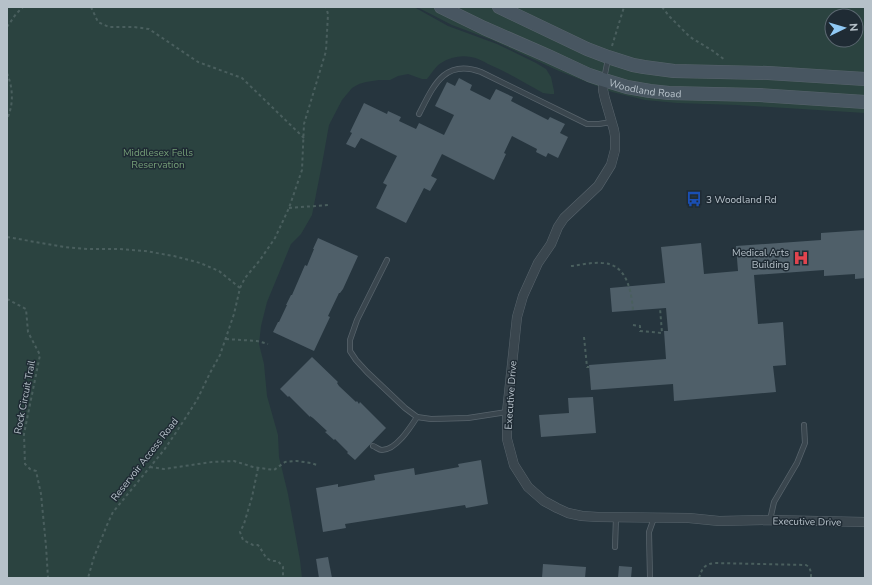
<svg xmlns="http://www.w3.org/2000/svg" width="872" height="585" viewBox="0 0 872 585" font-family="'Nunito Sans',sans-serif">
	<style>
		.green { fill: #2b4340; fill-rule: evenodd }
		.building { fill: #4f5f69 }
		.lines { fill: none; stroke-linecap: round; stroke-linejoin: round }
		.lane-casing { stroke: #58646c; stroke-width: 6 }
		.street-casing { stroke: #58646c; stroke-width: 10 }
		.secondary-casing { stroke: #58646c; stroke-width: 14 }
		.path { stroke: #4a5f5e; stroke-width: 2; stroke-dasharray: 3 3; stroke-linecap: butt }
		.lane { stroke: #3a464e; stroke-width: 4.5 }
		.street { stroke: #3a464e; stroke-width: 9 }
		.secondary { stroke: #485661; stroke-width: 13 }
		.labels { text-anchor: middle; stroke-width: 3; stroke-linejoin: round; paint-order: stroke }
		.street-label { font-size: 10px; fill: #b6c1c9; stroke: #1f2b34 }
		.park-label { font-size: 10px; fill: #759e77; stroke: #1f2b34 }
		.poi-label { font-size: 10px; fill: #b6c1c9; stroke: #1f2b34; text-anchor: start }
	</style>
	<rect width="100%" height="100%" fill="#26353e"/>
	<g class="green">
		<path d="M7,7H414L448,26L497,44L536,63L546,69L551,77L554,91V94H550L543,93C525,83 507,72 488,64C483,61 477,58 471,57C461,55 450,57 441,63C435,67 432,73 427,79H422L408,74L398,76L390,80H379L366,82L359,84L352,88L342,100L329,125L322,164L312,215L301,234L291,244L267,302L261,326L259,344L264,364L267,396L278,435L279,457L288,494L300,560L302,578H7Z"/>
		<path d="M417,7H865V113L737,105L677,103L645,100L612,92L559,71L492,40L452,25ZM832,16H856V40H832Z"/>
	</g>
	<g class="building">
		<path d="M459,78L472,85L470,90L490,100L496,89L513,97L511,101L548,120L550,117L565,124L560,133L568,137L558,158L548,153L546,157L536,152L537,149L512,136L504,153L506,154L494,180L442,154L431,176L437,179L430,191L424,188L406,223L376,208L387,185L383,183L397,156L361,138L355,148L346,144L352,133L350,132L364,103L387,114L388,111L401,117L399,121L416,129L419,123L444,135L454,115L435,106L447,82L455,86Z"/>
		<path d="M865,230V278L855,279V274L824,276V270L754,275L758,324L783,322L786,365L773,366L776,392L674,401L673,384L591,390L589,365L666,359L664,331H668L666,308L612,312L610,288L665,283L661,247L701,243L704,274L738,271L736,246L821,240V233Z"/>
		<path d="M318,238L358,256L343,289L340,293H339L328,316L330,317L314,351L273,332L278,322H279L287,305H286L291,295H292L305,265L307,266L314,249H313Z"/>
		<path d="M312,357L338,382L337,383L339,386L356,402L357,401L359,404L360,402L386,428L355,460L347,453L348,452L335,439L334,440L325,432L327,431L313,418L310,416V417L289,396L288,397L280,389Z"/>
		<path d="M593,397L596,433L541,437L539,415L569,413L568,398Z"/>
		<path d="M481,460L488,504L466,508L465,505L345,524L346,528L323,532L316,488L338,484V487L375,480L374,475L414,468L415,475L459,467L458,464Z"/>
		<path d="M328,557L332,578H319L316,559Z"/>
		<path d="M543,564L586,567L585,578H542Z"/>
		<path d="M619,566L632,567L631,578H618Z"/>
	</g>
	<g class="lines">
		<g class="lane-casing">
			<g id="lane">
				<path d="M604,79L608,59"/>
				<path d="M419,114C433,87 444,58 481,72L587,124H599L611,122"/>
				<path d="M387,260L357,320L350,340V351L356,360L367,372L405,408L417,417L431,419L468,418L507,412"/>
				<path d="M373,446C376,447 379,450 382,450C396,450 410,428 417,417"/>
				<path d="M770,520L774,502L797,463L805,443L804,425"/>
				<path d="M615,547L616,517"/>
				<path d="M650,578L649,532L654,518"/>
			</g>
		</g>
		<g class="street-casing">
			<path id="street" d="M604,80L603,90L605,99L614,130L615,136V150L611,165L598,186L564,218L558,227L551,244L538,263L523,296L517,317L507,412V439L514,465L528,487L544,501L557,508L568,513L582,516L598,517L689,518L719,521L770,520L865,522"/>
		</g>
		<g class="secondary-casing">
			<g id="secondary">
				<path id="s1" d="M441,7L484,28L548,56L589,75L604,80L627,87L650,91L669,93L759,95L865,102"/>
				<path d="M499,7L587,49L608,57L633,65L644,67L674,71L768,73L865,79"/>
			</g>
		</g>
		<g class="path">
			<path d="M91,7L98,22L109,27H134L149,29L198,62L242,78L304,138"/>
			<path d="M662,7L669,16L690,37L713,51L725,60"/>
			<path d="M7,27L16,14L23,7"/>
			<path d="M612,46L624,7"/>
			<path d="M7,73C13,88 14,104 7,119"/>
			<path d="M289,208L328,205"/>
			<path d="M7,237L64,247L88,249H120L145,251L174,256L200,263L219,271L240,288L234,314L220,355L210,373L197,400L177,431L164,450L113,512L107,525L101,540L94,557L88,578"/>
			<path d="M571,266C581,265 592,262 602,263C627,264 631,290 633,310"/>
			<path d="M240,288L245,278L260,260L275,238L289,208L302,170L304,124L326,51L328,14L326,7"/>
			<path d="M7,299L26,309L28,332L40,355L24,434L25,464L30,469L36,471L41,494L46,546L48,578"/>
			<path d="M633,325L640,326V331L662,333L660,308"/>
			<path d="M584,337L587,367H589"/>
			<path d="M226,339L257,341L268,344"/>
			<path d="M150,467L164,469L212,462L234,461L253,467L274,470L285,462L297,461L311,463L317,465"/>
			<path d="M258,468L252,497L244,524L240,532L243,540L253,545H258C265,554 265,562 278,561L283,567V578"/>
			<path d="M699,578C702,568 705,564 715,563L806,565C811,568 811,572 811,578"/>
		</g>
		<use href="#lane" class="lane"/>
		<use href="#street" class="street"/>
		<use href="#secondary" class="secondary"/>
	</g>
	<defs>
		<g id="bus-bare" transform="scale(1.2)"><path d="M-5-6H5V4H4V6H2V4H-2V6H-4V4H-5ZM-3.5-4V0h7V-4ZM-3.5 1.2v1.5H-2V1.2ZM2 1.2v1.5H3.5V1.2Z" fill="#1a4fb4" stroke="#1f2b34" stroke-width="2.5" paint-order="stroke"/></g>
		<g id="hospital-bare" transform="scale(1.2)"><path d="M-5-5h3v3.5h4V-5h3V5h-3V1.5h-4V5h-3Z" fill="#e0444e" stroke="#1f2b34" stroke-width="2.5" paint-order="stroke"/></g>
	</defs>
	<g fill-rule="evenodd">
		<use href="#bus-bare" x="694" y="199"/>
		<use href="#hospital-bare" x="801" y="258"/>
	</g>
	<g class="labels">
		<g class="street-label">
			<text dy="4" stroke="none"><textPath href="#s1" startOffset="221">Woodland Road</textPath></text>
			<text transform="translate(510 395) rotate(-86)" y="4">Executive Drive</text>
			<text transform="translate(24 397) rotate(-79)" y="4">Rock Circuit Trail</text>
			<text transform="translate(144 459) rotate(-52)" y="4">Reservoir Access Road</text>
			<text transform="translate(807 521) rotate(1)" y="4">Executive Drive</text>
		</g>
		<g class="park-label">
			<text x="158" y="156">Middlesex Fells<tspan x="158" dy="12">Reservation</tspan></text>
		</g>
		<g class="poi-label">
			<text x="706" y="203">3 Woodland Rd</text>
			<text x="789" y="256" text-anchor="end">Medical Arts<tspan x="789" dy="12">Building</tspan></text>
		</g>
	</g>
	<rect width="872" height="585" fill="none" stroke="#b6c1c9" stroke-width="16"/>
	<g transform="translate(844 28) rotate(85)"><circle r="19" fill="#1f2b34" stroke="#5b6770"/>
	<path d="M0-3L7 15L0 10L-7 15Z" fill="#90c9f4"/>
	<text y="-6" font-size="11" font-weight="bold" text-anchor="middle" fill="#b6c1c9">N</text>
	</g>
</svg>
